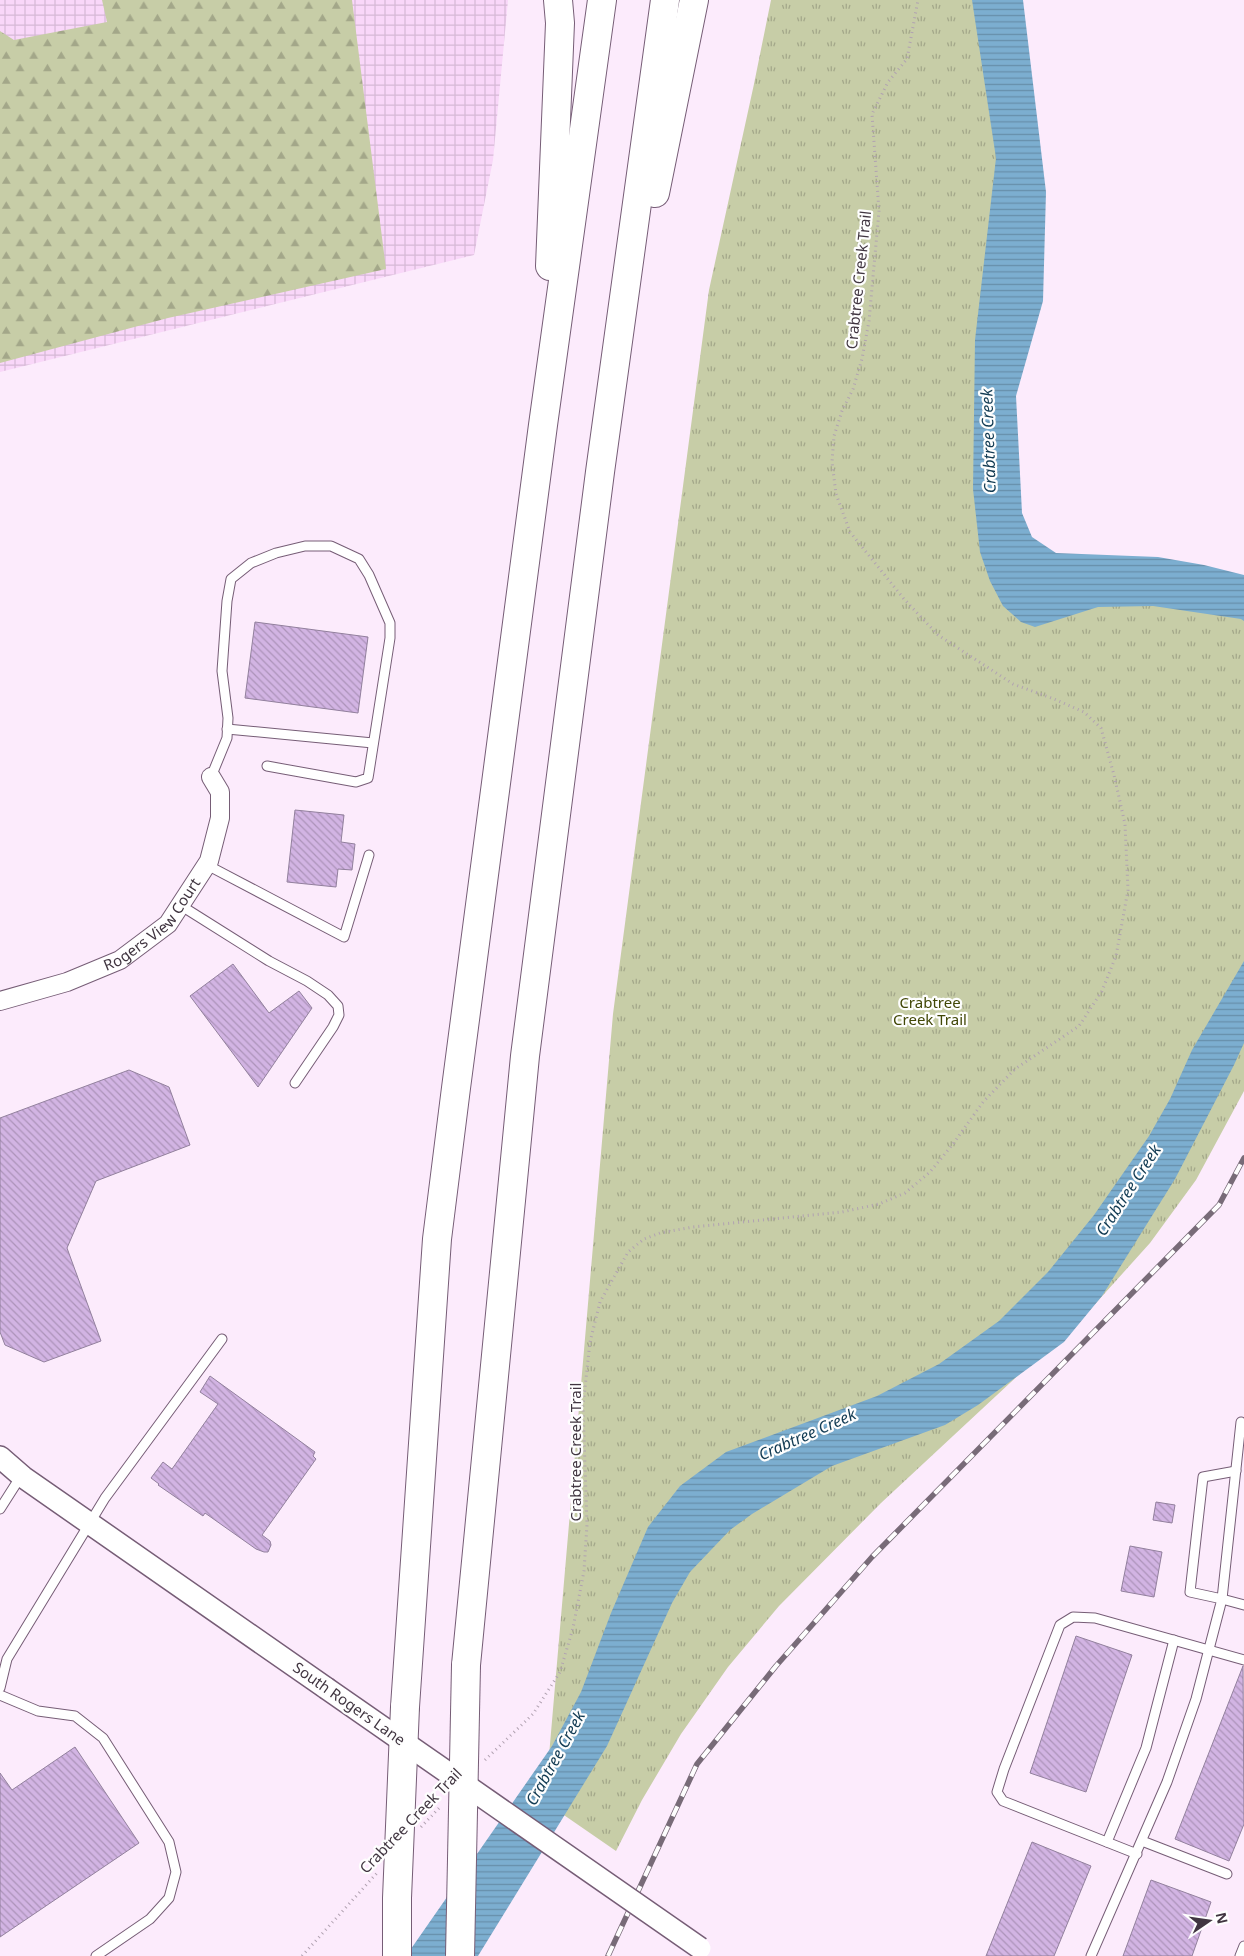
<svg xmlns="http://www.w3.org/2000/svg" width="1244" height="1956" viewBox="0 0 1244 1956" font-family="'Noto Sans',sans-serif">
	<style>
		.industrial { fill: url(#industrial-grid) }
		.grass { fill: url(#grass-tufts) }
		.forest { fill: url(#forest-firs) }
		.water { fill: url(#water-rules) }
		.building { fill: url(#building-back-hatch); stroke: #92809d }
		.lines { fill: none; stroke-linecap: round; stroke-linejoin: round }
		.service-casing { stroke: #765d76; stroke-width: 11 }
		.minor-casing { stroke: #765d76; stroke-width: 20 }
		.tertiary-casing { stroke: #765d76; stroke-width: 24 }
		.motorway-casing { stroke: #765d76; stroke-width: 30 }
		.path { stroke: #b1a2b1; stroke-width: 3; stroke-dasharray: 1 4; stroke-linecap: butt }
		.service { stroke: #fff; stroke-width: 9 }
		.minor { stroke: #fff; stroke-width: 18 }
		.tertiary { stroke: #fff; stroke-width: 21 }
		.motorway { stroke: #fff; stroke-width: 28 }
		.rail-casing { stroke: #786b78; stroke-width: 5.5 }
		.rail { stroke: #fefefe; stroke-width: 4; stroke-dasharray: 11; stroke-linecap: butt }
		.tertiary-bridge-casing { stroke: #765d76; stroke-width: 24; stroke-linecap: butt }
		.motorway-bridge-casing { stroke: #765d76; stroke-width: 30; stroke-linecap: butt }
		.tertiary-bridge { stroke: #fff; stroke-width: 21 }
		.motorway-bridge { stroke: #fff; stroke-width: 28 }
		.labels { text-anchor: middle; stroke-width: 4.5; stroke-linejoin: round; paint-order: stroke }
		.street-label { font-size: 15px; fill: #403540; stroke: #fefefe }
		.park-label { font-size: 15px; fill: #414706; stroke: #fefefe }
		.water-label { font-size: 16px; font-style: italic; fill: #123b53; stroke: #fefefe }
	</style>
	<defs>
		<pattern id="industrial-grid" width="8" height="8" patternUnits="userSpaceOnUse" patternTransform="scale(1.25)"><rect width="8" height="8" fill="#f9d7f9"/><path d="M0 4h8M4 0v8" fill="none" stroke="#d6b9d6"/></pattern>
		<pattern id="grass-tufts" width="24" height="20" patternUnits="userSpaceOnUse" patternTransform="scale(1.25)"><rect width="24" height="20" fill="#c7cda7"/><path d="M3 7l-1-3M5 7V3M7 7l1-3M15 17l-1-3M17 17v-4M19 17l1-3" fill="none" stroke="#a3a789"/></pattern>
		<pattern id="forest-firs" width="22" height="20" patternUnits="userSpaceOnUse" patternTransform="scale(1.25)"><rect width="22" height="20" fill="#c7cda7"/><path d="M5 1l3.5 6h-7zM16 11l3.5 6h-7z" fill="#a3a789"/></pattern>
		<pattern id="water-rules" width="6" height="5" patternUnits="userSpaceOnUse" patternTransform="scale(1.25)"><rect width="6" height="5" fill="#7caed0"/><path d="M0 2.5h6" fill="none" stroke="#678eaa"/></pattern>
		<pattern id="building-back-hatch" width="6" height="6" patternUnits="userSpaceOnUse" patternTransform="scale(1.25)"><rect width="6" height="6" fill="#d2b4e3"/><path d="M-1 5l2 2M0 0l6 6M5-1l2 2" fill="none" stroke="#ac93b9"/></pattern>
	</defs>
	<rect width="100%" height="100%" fill="#fcebfc"/>
	<path class="industrial" d="M0,0H508L493,160L474,255L0,372Z"/>
	<path class="grass" d="M771,0H1013L1001,546L1244,611V1091L1196,1180L1150,1243L1096,1303L881,1503L779,1606L728,1667L681,1734L642,1800L616,1851L545,1802L613,1014L709,290L754,84Z"/>
	<path class="forest" d="M102,0H352L386,269L168,318L0,363V31L14,40L107,22Z"/>
	<g class="water">
		<path d="M972,0H1023L1046,192L1043,301L1016,396L1022,513L1032,537L1056,553L1158,557L1204,565L1244,575V621L1241,619L1153,606L1098,607L1035,627L1021,622L1003,606L990,581L980,552L973,489L975,340L996,158Z"/>
		<path d="M1244,961V1043L1234,1065L1175,1179L1102,1296L1064,1342L978,1405L945,1425L832,1466L752,1514L730,1530L690,1572L672,1603L607,1746L478,1956H406L552,1746L581,1692L611,1613L648,1527L680,1486L726,1452L877,1396L939,1364L999,1321L1048,1272L1094,1215L1149,1136L1170,1099L1192,1050Z"/>
	</g>
	<g class="building">
		<path d="M255,622L368,637L358,713L245,698Z"/>
		<path d="M295,810L344,815L341,842L355,844L352,870L338,869L336,887L287,882Z"/>
		<path d="M233,964L269,1013L299,991L312,1008L258,1087L190,996Z"/>
		<path d="M129,1070L169,1087L190,1145L96,1181L67,1248L101,1341L44,1362L5,1345L0,1332V1118Z"/>
		<path d="M210,1376L315,1452L313,1456L316,1459L262,1535L270,1541L271,1545L268,1552H264L256,1549L205,1513L203,1516L158,1485L159,1484L151,1478L163,1462L172,1469L218,1404L200,1392Z"/>
		<path d="M1156,1502L1175,1505L1172,1523L1153,1520Z"/>
		<path d="M1130,1546L1162,1552L1154,1597L1121,1591Z"/>
		<path d="M1076,1636L1132,1655L1086,1792L1030,1773Z"/>
		<path d="M1243,1666L1244,1824L1229,1861L1175,1839Z"/>
		<path d="M75,1747L139,1843L0,1937V1773L12,1790Z"/>
		<path d="M1032,1842L1091,1866L1054,1956H986Z"/>
		<path d="M1151,1880L1211,1902L1192,1956H1123Z"/>
	</g>
	<g class="lines">
		<g class="service-casing">
			<g id="service">
				<path d="M227,729L373,743"/>
				<path d="M211,777L227,738L228,718L222,671L227,601L231,579L251,563L276,553L305,546H331L359,559L369,575L390,623V638L369,772L368,778L356,782L267,766"/>
				<path d="M207,865L344,937L369,855"/>
				<path d="M180,905L269,961L307,981L328,995L338,1006L339,1015L333,1027L295,1083"/>
				<path d="M1241,1422L1222,1599L1244,1605"/>
				<path d="M0,1509L21,1476"/>
				<path d="M0,1688L7,1659L105,1498L222,1339"/>
				<path d="M0,1695L38,1711L75,1716L103,1738L169,1842L176,1872L169,1898L150,1919L96,1956"/>
				<path d="M1142,1841L1227,1874"/>
				<path d="M1107,1842L1146,1748L1174,1640"/>
				<path d="M1137,1854L1003,1801L997,1792L1004,1769L1060,1625L1073,1617L1095,1618L1244,1660"/>
				<path d="M1091,1956L1167,1782L1196,1699L1222,1599L1190,1592L1203,1477L1236,1471"/>
				<path d="M1240,1956L1244,1946"/>
			</g>
		</g>
		<g class="minor-casing">
			<g id="minor">
				<path id="s1" d="M0,1001L67,982L120,960L168,924L209,861L220,818V792L211,777"/>
			</g>
		</g>
		<g class="tertiary-casing">
			<path id="tertiary" d="M0,1457L23,1477L326,1688"/>
		</g>
		<g class="motorway-casing">
			<g id="motorway">
				<path d="M655,193L694,0"/>
				<path d="M550,266L560,23L558,0"/>
				<path d="M466,1665L525,1056L600,472L665,0"/>
				<path d="M405,1707L437,1239L456,1088L543,425L602,0"/>
			</g>
		</g>
		<g class="path">
			<path d="M485,1760L533,1714L560,1672L573,1628L584,1571L587,1525L583,1406L590,1342L600,1302L628,1252L644,1239L660,1233L693,1227L842,1212L879,1204L905,1193L930,1172L953,1144L983,1102L1015,1069L1079,1026L1102,991L1116,956L1128,890L1125,824L1114,775L1101,728L1084,712L1054,699L1013,684L938,635L904,599L850,532L836,494L832,462L834,436L842,411L853,389L862,359L869,321L879,211L872,114L888,82L907,59L918,0"/>
			<path d="M421,1827L441,1806"/>
			<path d="M302,1956L377,1873"/>
		</g>
		<use href="#service" class="service"/>
		<use href="#minor" class="minor"/>
		<use href="#tertiary" class="tertiary"/>
		<use href="#motorway" class="motorway"/>
		<g class="rail-casing">
			<path id="rail" d="M608,1956L697,1764L776,1666L872,1557L1219,1205L1244,1158"/>
		</g>
		<use href="#rail" class="rail"/>
		<g class="tertiary-bridge-casing">
			<path id="tertiary-bridge" d="M326,1688L700,1948"/>
		</g>
		<g class="motorway-bridge-casing">
			<g id="motorway-bridge">
				<path d="M397,1956V1898L405,1707"/>
				<path d="M460,1956L466,1665"/>
			</g>
		</g>
		<use href="#tertiary-bridge" class="tertiary-bridge"/>
		<use href="#motorway-bridge" class="motorway-bridge"/>
	</g>
	<g class="labels">
		<g class="street-label">
			<text transform="translate(859 280) rotate(-84)" y="5">Crabtree Creek Trail</text>
			<text dy="5" stroke="none"><textPath href="#s1" startOffset="175">Rogers View Court</textPath></text>
			<text transform="translate(576 1452) rotate(-90)" y="5">Crabtree Creek Trail</text>
			<text transform="translate(349 1704) rotate(35)" y="5">South Rogers Lane</text>
			<text transform="translate(411 1821) rotate(-46)" y="5">Crabtree Creek Trail</text>
		</g>
		<g class="park-label">
			<text x="930" y="1008">Crabtree<tspan x="930" dy="17">Creek Trail</tspan></text>
		</g>
		<g class="water-label">
			<text transform="translate(988 441) rotate(-92)" y="6">Crabtree Creek</text>
			<text transform="translate(1128 1190) rotate(-57)" y="6">Crabtree Creek</text>
			<text transform="translate(807 1434) rotate(-24)" y="6">Crabtree Creek</text>
			<text transform="translate(555 1758) rotate(-61)" y="6">Crabtree Creek</text>
		</g>
	</g>
	<g transform="translate(1209 1921) rotate(77)" stroke="#fefefe" stroke-width="4" paint-order="stroke">
	<path d="M0-4L9 19L0 12L-9 19Z" fill="#403540"/>
	<text y="-8" font-size="14" font-weight="bold" text-anchor="middle" fill="#403540">N</text>
	</g>
</svg>
